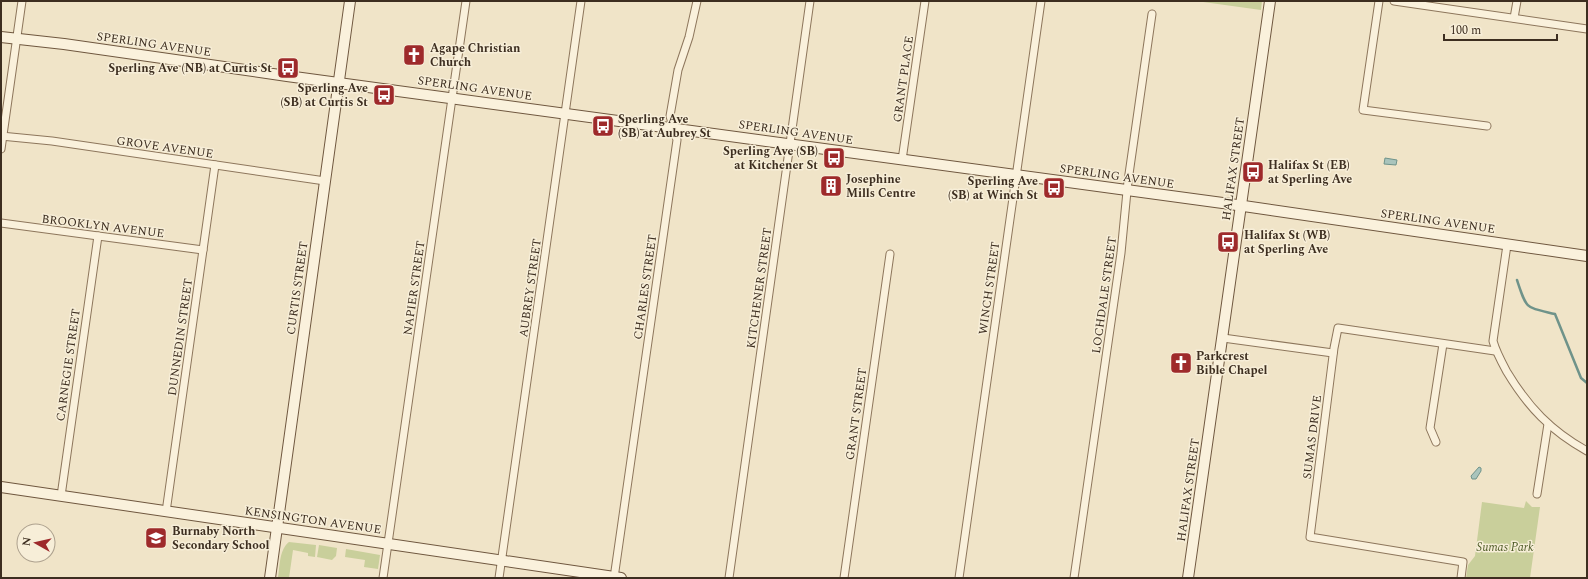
<svg xmlns="http://www.w3.org/2000/svg" width="1588" height="579" viewBox="0 0 1588 579" font-family="Spectral,serif">
	<style>
		.green { fill: #c9cf9b }
		.water { fill: #a9c4bc; stroke: #6f938a }
		.lines { fill: none; stroke-linecap: round; stroke-linejoin: round }
		.stream { stroke: #6f938a; stroke-width: 2.5 }
		.street-casing { stroke: #8d765c; stroke-width: 9 }
		.secondary-casing { stroke: #6f573f; stroke-width: 12 }
		.street { stroke: #faf1dc; stroke-width: 7 }
		.secondary { stroke: #faf1dc; stroke-width: 10 }
		.labels { text-anchor: middle; stroke-width: 3; stroke-linejoin: round; paint-order: stroke }
		.street-label { font-size: 12px; fill: #3d2e20; stroke: #f7eed8 }
		.poi-label { font-size: 12px; font-weight: bold; fill: #3d2e20; stroke: #f7eed8; text-anchor: start }
		.park-label { font-size: 12px; font-style: italic; fill: #4d5a26; stroke: #f7eed8 }
	</style>
	<rect width="100%" height="100%" fill="#f0e4c8"/>
	<g class="green">
		<path d="M1196,1H1262L1261,10Z"/>
		<path d="M1526,501L1532,507H1540L1530,578H1466L1468,565L1475,556L1482,502L1524,508Z"/>
		<path d="M289,542L316,545L315,557L308,556V553L293,550L289,578H278C280,566 279,550 289,542Z"/>
		<path d="M319,545L337,548L336,556L332,560L317,557Z"/>
		<path d="M346,549L380,555L378,569L364,567L365,560L345,557Z"/>
	</g>
	<g class="water">
		<path d="M1385,158L1397,160L1396,165L1384,164Z"/>
		<path d="M1479,467L1481,468V471L1476,479H1472L1471,476Z"/>
	</g>
	<g class="lines">
		<path class="stream" d="M1517,280C1527,310 1525,307 1555,314L1581,378L1587,383"/>
		<g class="street-casing">
			<g id="street">
				<path d="M1379,1L1363,110L1487,126"/>
				<path d="M1394,1L1587,29"/>
				<path d="M1514,18L1517,1"/>
				<path d="M1,136L52,141L325,181"/>
				<path d="M1,149L22,1"/>
				<path d="M902,160L925,1"/>
				<path d="M1,223L203,250"/>
				<path d="M1507,245L1493,341C1496,352 1501,361 1507,372C1528,407 1551,431 1587,451"/>
				<path d="M1223,338L1333,353"/>
				<path d="M1436,442L1430,428L1443,344"/>
				<path d="M1537,494L1548,424"/>
				<path d="M61,496L98,236"/>
				<path d="M166,512L215,165"/>
				<path d="M383,578L466,1"/>
				<path d="M499,578L581,1"/>
				<path d="M614,578L677,140L670,116L678,70L689,37L697,1"/>
				<path d="M729,578L810,1"/>
				<path d="M844,578L890,254"/>
				<path d="M959,578L1041,1"/>
				<path d="M1074,578L1121,253L1128,181L1152,14"/>
				<path d="M1461,578L1463,562L1310,537L1334,348L1338,328L1495,351"/>
			</g>
		</g>
		<g class="secondary-casing">
			<g id="secondary">
				<path d="M1,37L64,44L287,76L1230,204L1587,256"/>
				<path d="M1,487L621,578"/>
				<path d="M270,578L350,1"/>
				<path d="M1188,578L1270,1"/>
			</g>
		</g>
		<use href="#street" class="street"/>
		<use href="#secondary" class="secondary"/>
	</g>
	<defs>
		<g id="church-square" transform="scale(1.15)"><rect x="-9" y="-9" width="18" height="18" rx="4" fill="#9e2a2b" stroke="#f7eed8"/><path d="M-1.2-6h2.4v3.5h3.3v2.4h-3.3V6h-2.4V-.1h-3.3v-2.4h3.3Z" fill="#fff"/></g>
		<g id="bus-square" transform="scale(1.15)"><rect x="-9" y="-9" width="18" height="18" rx="4" fill="#9e2a2b" stroke="#f7eed8"/><path d="M-5-6H5V4H4V6H2V4H-2V6H-4V4H-5ZM-3.5-4V0h7V-4ZM-3.5 1.2v1.5H-2V1.2ZM2 1.2v1.5H3.5V1.2Z" fill="#fff"/></g>
		<g id="building-square" transform="scale(1.15)"><rect x="-9" y="-9" width="18" height="18" rx="4" fill="#9e2a2b" stroke="#f7eed8"/><path d="M-4-6H4V6H1V3H-1V6H-4ZM-2.5-4.3h1.7v1.8h-1.7ZM.8-4.3h1.7v1.8H.8ZM-2.5-1h1.7V.8h-1.7ZM.8-1h1.7V.8H.8Z" fill="#fff"/></g>
		<g id="school-square" transform="scale(1.15)"><rect x="-9" y="-9" width="18" height="18" rx="4" fill="#9e2a2b" stroke="#f7eed8"/><path d="M0-5L7-2L0 1L-7-2ZM-4 1L0 2.5L4 1V4Q0 6-4 4Z" fill="#fff"/></g>
	</defs>
	<g fill-rule="evenodd">
		<use href="#church-square" x="414" y="55"/>
		<use href="#bus-square" x="288" y="68"/>
		<use href="#bus-square" x="384" y="95"/>
		<use href="#bus-square" x="603" y="126"/>
		<use href="#bus-square" x="834" y="158"/>
		<use href="#bus-square" x="1253" y="172"/>
		<use href="#building-square" x="831" y="186"/>
		<use href="#bus-square" x="1054" y="188"/>
		<use href="#bus-square" x="1228" y="242"/>
		<use href="#church-square" x="1181" y="363"/>
		<use href="#school-square" x="156" y="538"/>
	</g>
	<g class="labels">
		<g class="street-label">
			<text transform="translate(154 44) rotate(8)" y="4">SPERLING AVENUE</text>
			<text transform="translate(903 79) rotate(-82)" y="4">GRANT PLACE</text>
			<text transform="translate(475 88) rotate(8)" y="4">SPERLING AVENUE</text>
			<text transform="translate(796 132) rotate(8)" y="4">SPERLING AVENUE</text>
			<text transform="translate(165 147) rotate(8)" y="4">GROVE AVENUE</text>
			<text transform="translate(1233 169) rotate(-82)" y="4">HALIFAX STREET</text>
			<text transform="translate(1117 176) rotate(8)" y="4">SPERLING AVENUE</text>
			<text transform="translate(1438 221) rotate(8)" y="4">SPERLING AVENUE</text>
			<text transform="translate(103 226) rotate(7)" y="4">BROOKLYN AVENUE</text>
			<text transform="translate(645 287) rotate(-82)" y="4">CHARLES STREET</text>
			<text transform="translate(297 288) rotate(-82)" y="4">CURTIS STREET</text>
			<text transform="translate(414 288) rotate(-82)" y="4">NAPIER STREET</text>
			<text transform="translate(530 288) rotate(-82)" y="4">AUBREY STREET</text>
			<text transform="translate(759 288) rotate(-82)" y="4">KITCHENER STREET</text>
			<text transform="translate(989 288) rotate(-82)" y="4">WINCH STREET</text>
			<text transform="translate(1104 295) rotate(-82)" y="4">LOCHDALE STREET</text>
			<text transform="translate(180 337) rotate(-82)" y="4">DUNNEDIN STREET</text>
			<text transform="translate(68 365) rotate(-82)" y="4">CARNEGIE STREET</text>
			<text transform="translate(856 414) rotate(-82)" y="4">GRANT STREET</text>
			<text transform="translate(1312 437) rotate(-83)" y="4">SUMAS DRIVE</text>
			<text transform="translate(1188 490) rotate(-82)" y="4">HALIFAX STREET</text>
			<text transform="translate(313 520) rotate(8)" y="4">KENSINGTON AVENUE</text>
		</g>
		<g class="poi-label">
			<text x="430" y="52">Agape Christian<tspan x="430" dy="14">Church</tspan></text>
			<text x="272" y="72" text-anchor="end">Sperling Ave (NB) at Curtis St</text>
			<text x="368" y="92" text-anchor="end">Sperling Ave<tspan x="368" dy="14">(SB) at Curtis St</tspan></text>
			<text x="618" y="123">Sperling Ave<tspan x="618" dy="14">(SB) at Aubrey St</tspan></text>
			<text x="818" y="155" text-anchor="end">Sperling Ave (SB)<tspan x="818" dy="14">at Kitchener St</tspan></text>
			<text x="1268" y="169">Halifax St (EB)<tspan x="1268" dy="14">at Sperling Ave</tspan></text>
			<text x="846" y="183">Josephine<tspan x="846" dy="14">Mills Centre</tspan></text>
			<text x="1038" y="185" text-anchor="end">Sperling Ave<tspan x="1038" dy="14">(SB) at Winch St</tspan></text>
			<text x="1244" y="239">Halifax St (WB)<tspan x="1244" dy="14">at Sperling Ave</tspan></text>
			<text x="1196" y="360">Parkcrest<tspan x="1196" dy="14">Bible Chapel</tspan></text>
			<text x="172" y="535">Burnaby North<tspan x="172" dy="14">Secondary School</tspan></text>
		</g>
		<g class="park-label">
			<text x="1505" y="551">Sumas Park</text>
		</g>
	</g>
	<rect width="1588" height="579" fill="none" stroke="#3d2e20" stroke-width="4"/>
	<g transform="translate(36 543) rotate(278)"><circle r="19" fill="#f7eed8" stroke="#ada18e"/>
	<path d="M0-3L7 15L0 10L-7 15Z" fill="#9e2a2b"/>
	<text y="-6" font-size="11" font-weight="bold" text-anchor="middle" fill="#3d2e20">N</text>
	</g>
	<path d="M1444 34v6h113v-6" fill="none" stroke="#3d2e20" stroke-width="2"/>
	<text x="1450" y="34" font-size="12" fill="#3d2e20" stroke="#f7eed8" stroke-width="3" paint-order="stroke">100 m</text>
</svg>
